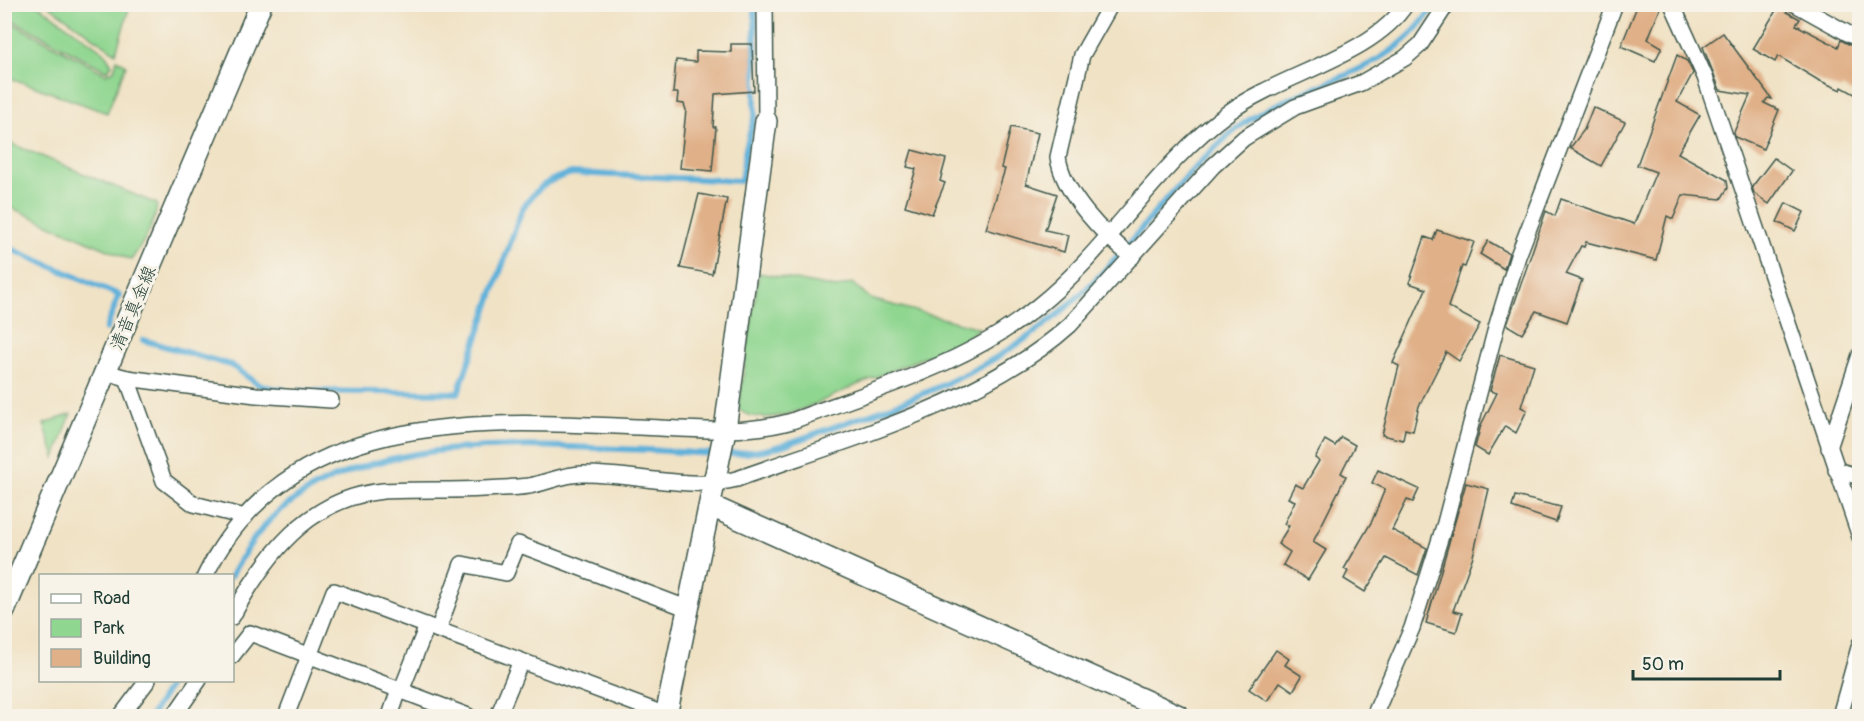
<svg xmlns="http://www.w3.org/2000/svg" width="1864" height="721" viewBox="0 0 1864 721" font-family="Pangolin,'Klee One',sans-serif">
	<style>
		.green { fill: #8fd690; stroke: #578a62; stroke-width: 1.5 }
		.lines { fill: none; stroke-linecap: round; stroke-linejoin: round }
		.stream { stroke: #5eb1da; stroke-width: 6 }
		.building { fill: #e0b088 }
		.street-casing { stroke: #3e564a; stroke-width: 18 }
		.secondary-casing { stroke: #3e564a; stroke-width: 24 }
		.street { stroke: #fff; stroke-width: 15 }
		.secondary { stroke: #fff; stroke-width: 21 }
		.labels { text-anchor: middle; stroke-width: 6; stroke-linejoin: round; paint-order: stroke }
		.street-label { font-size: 18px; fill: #1f3d34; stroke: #f7f3e8 }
	</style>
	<rect width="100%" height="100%" fill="#f7f3e8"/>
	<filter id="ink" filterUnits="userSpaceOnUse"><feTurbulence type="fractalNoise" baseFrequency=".0167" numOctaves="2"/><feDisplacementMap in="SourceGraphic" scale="12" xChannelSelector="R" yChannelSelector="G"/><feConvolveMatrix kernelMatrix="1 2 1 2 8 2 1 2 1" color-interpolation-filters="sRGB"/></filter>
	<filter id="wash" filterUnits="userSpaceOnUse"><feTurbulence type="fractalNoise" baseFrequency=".008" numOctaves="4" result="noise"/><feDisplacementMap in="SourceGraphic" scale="24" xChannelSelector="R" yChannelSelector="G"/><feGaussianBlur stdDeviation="1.35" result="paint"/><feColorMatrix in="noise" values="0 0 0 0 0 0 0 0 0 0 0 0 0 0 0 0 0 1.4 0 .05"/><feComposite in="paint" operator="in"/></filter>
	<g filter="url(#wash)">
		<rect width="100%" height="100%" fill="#f0e2c5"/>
		<g class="green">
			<path d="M4,5H38L104,52L112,65L107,71L5,16Z"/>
			<path d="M48,5H130L116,53Z"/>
			<path d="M5,19L106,74L114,70L117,59L126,65L107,113L5,76Z"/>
			<path d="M5,141L157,204C156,222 142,245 131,260L5,205Z"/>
			<path d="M759,273L836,288L852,283L871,299L979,328L962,341C930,355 897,368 864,382C833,394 768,435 738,409Z"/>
			<path d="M71,414L55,458L44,424Z"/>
		</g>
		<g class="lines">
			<g class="stream">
				<path d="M4,246L119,295L106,329"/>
				<path d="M143,340L231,365L261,386L284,390"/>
				<path d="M300,391L458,393L522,209C538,187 546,180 572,173L741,181L746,148L755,115V4"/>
				<path d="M231,576C244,552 260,526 282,509C379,431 533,446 649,450C688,452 731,458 769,449C794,443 818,432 842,424C945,389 1025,354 1101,274C1146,227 1185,171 1235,130C1297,80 1393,80 1434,4"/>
				<path d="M151,716L173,680"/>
			</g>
		</g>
		<g id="blocks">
			<g class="building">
				<path d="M1638,4H1662L1648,39L1662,47L1655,61L1621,46Z"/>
				<path d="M1778,7L1800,19L1796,25L1838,47L1841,40L1860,50V97L1842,87L1841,90L1818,80L1778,56L1775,62L1753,49Z"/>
				<path d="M1723,33L1772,99L1768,98L1764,103L1779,110L1763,149L1735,137L1734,132L1750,95L1720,90L1703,47Z"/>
				<path d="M731,44H752L754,91L715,94L713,127H716L712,171L680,168L686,110L684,104L677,103L678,93H673L676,60L696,62V51L731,52Z"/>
				<path d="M1677,55L1687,61L1693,73L1677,102L1700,115L1678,153L1727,180L1728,188L1721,199L1683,195L1673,219L1667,216L1656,260L1586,242L1584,247L1581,246L1566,274L1582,280L1567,322L1536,311L1522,334L1507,325L1546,211L1555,216L1561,199L1634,224L1656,172L1637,165Z"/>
				<path d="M1593,107L1625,122L1601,166L1570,148L1584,130Z"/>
				<path d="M1011,127L1038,133L1026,184L1057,194L1045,230L1068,235L1064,252L986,229L1005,169L1001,168Z"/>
				<path d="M912,150L946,159L940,181L945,183L932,214L905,206L916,169L907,167Z"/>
				<path d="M1774,158L1792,171L1769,204L1754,193L1752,187Z"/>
				<path d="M699,194L727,199L712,274L680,268Z"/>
				<path d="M1786,203L1804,212L1795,231L1777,222Z"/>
				<path d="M1437,230L1474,242L1465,267L1462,266L1448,307L1480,324L1459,361L1446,352L1419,406L1413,431L1405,429L1403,440L1382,435L1399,366L1393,363L1426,289L1409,283L1425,237L1433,240Z"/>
				<path d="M1488,241L1509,253L1504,269L1480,254Z"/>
				<path d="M1500,355L1534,365L1521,407L1527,410L1516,433L1505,426L1488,455L1475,447L1481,425L1497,393L1490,391Z"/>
				<path d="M1341,437L1355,445L1341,473L1346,476L1313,542L1326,550L1308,580L1283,565L1290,552L1278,544L1289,526L1284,524L1295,501L1288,498L1295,484L1303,488L1319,461L1315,458L1325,440L1335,446Z"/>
				<path d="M1378,470L1419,489L1413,502L1407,500L1392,530L1427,548L1418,575L1386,558L1365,592L1344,579L1348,571L1344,569L1372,521L1385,489L1372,483Z"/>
				<path d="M1466,483L1489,489L1473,556L1453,611L1462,613L1456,632L1426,623Z"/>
				<path d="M1515,496L1561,507L1556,522L1512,507Z"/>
				<path d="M1276,650L1289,659L1285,665L1302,676L1293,691L1280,682L1267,701L1249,689Z"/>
			</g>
		</g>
	</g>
	<g filter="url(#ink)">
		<use href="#blocks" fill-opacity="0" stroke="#3e564a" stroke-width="1.5"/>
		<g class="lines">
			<g class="street-casing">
				<g id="street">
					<path d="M765,4L766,121"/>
					<path d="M1111,4L1082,55L1058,157C1063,194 1104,235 1132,257"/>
					<path d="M1672,4L1705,77L1860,537"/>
					<path d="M1795,4L1860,40"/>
					<path d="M105,372L127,378L164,481L194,504L245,517"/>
					<path d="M127,378L256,395L331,400"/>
					<path d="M1829,448L1860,355"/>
					<path d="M1836,470L1860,477"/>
					<path d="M205,576C288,407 480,420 639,427C690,429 743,435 792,421C876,389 968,364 1038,306C1108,250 1156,165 1229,112C1281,74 1373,56 1406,4"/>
					<path d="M232,617C265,556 308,498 383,491C416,489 450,491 483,489C498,488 514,488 529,486C546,483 564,474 582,474C633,473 687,491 737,479C845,440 984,403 1070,325L1213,166L1244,138L1295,107L1361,83L1405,58L1420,45L1447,4"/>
					<path d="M438,630L462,564L506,573L518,544L689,609"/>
					<path d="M232,656L250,633L468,716"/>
					<path d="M401,691L427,626"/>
					<path d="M121,716L148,680"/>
					<path d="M174,716L199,680"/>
					<path d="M286,716L334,591L666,715"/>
					<path d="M390,716L399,690"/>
					<path d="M498,716L521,661"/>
					<path d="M1374,716L1412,628L1445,523L1496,328L1518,256L1615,4"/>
					<path d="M1840,716L1860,644"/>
				</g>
			</g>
			<g class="secondary-casing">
				<g id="secondary">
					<path d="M711,506L1179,716"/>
					<path d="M4,611L261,4"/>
					<path d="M666,716L725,430L766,121"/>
				</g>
			</g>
			<use href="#street" class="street"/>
			<use href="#secondary" class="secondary"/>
		</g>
	</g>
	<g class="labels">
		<g class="street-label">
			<text transform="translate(133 308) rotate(-67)" y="6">清音真金線</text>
		</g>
	</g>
	<rect width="1864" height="721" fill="none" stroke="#f7f3e8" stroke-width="24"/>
	<rect x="39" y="574" width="195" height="108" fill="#f7f3e8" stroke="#a1aaa0" stroke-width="1.5"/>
	<rect x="51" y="594" width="30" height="9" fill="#ffffff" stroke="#a1aaa0" stroke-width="1.5"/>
	<text x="93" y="604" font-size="18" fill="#1f3d34">Road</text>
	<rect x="51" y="619" width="30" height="18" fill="#8fd690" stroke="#a1aaa0" stroke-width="1.5"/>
	<text x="93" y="634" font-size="18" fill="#1f3d34">Park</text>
	<rect x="51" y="649" width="30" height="18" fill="#e0b088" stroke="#a1aaa0" stroke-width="1.5"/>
	<text x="93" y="664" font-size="18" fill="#1f3d34">Building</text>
	<path d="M1633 670v9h147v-9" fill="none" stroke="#1f3d34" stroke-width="3"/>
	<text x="1642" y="670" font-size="18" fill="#1f3d34" stroke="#f7f3e8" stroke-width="4.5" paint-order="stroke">50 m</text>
</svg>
